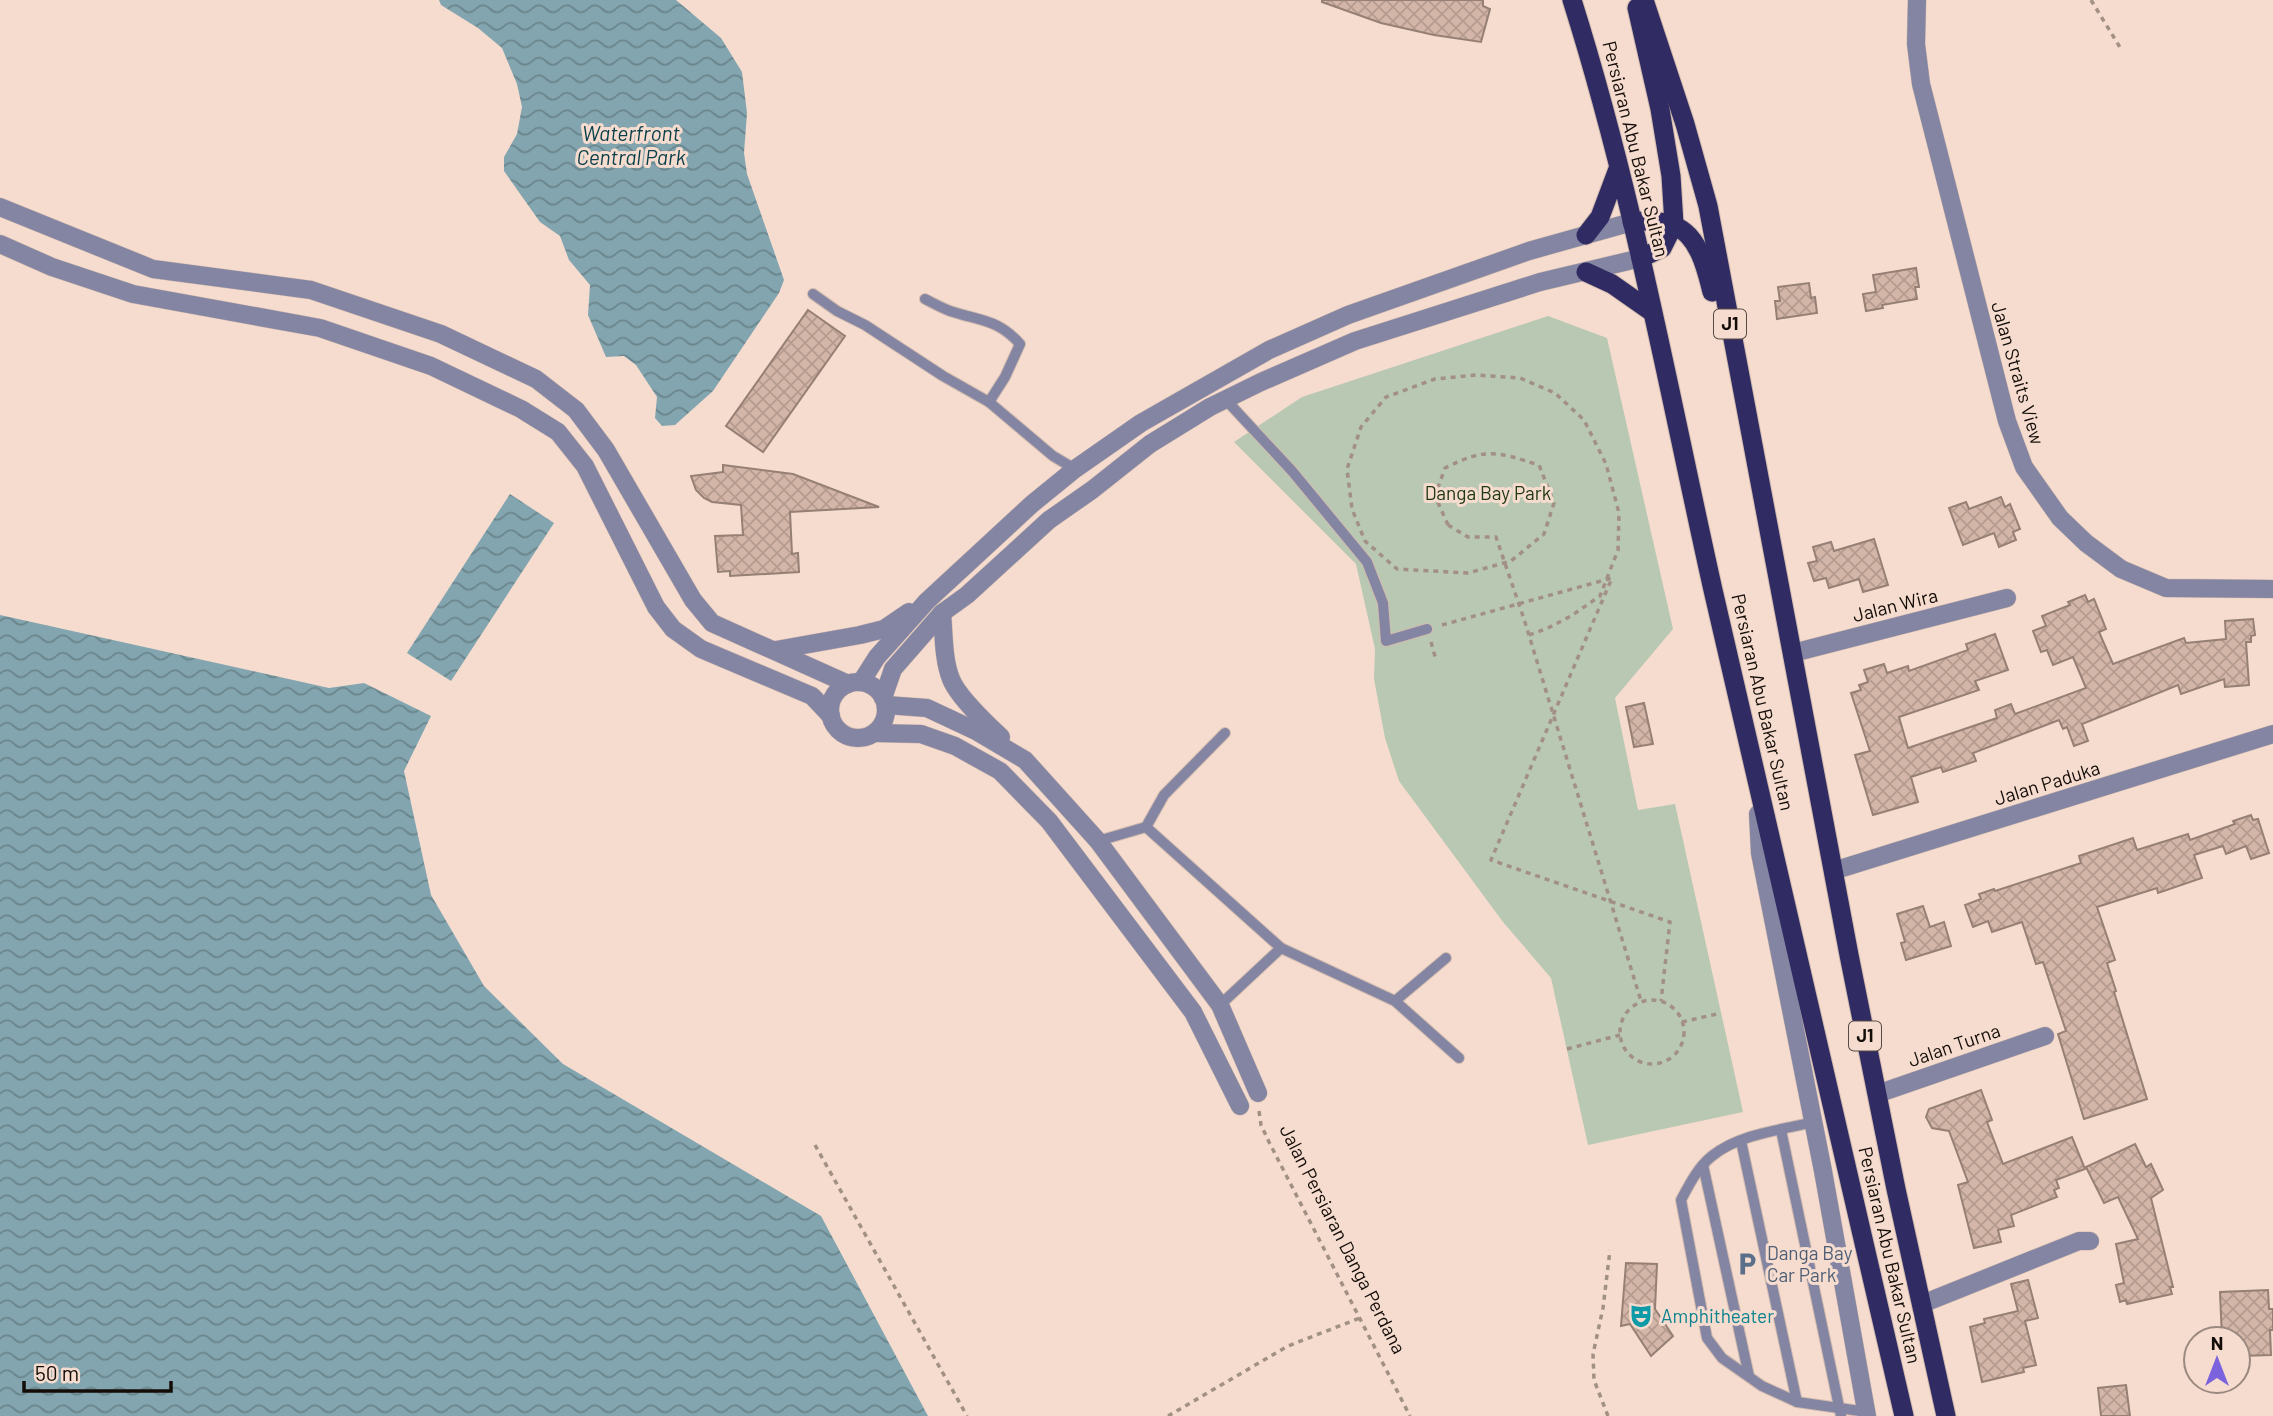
<svg xmlns="http://www.w3.org/2000/svg" width="2273" height="1416" viewBox="0 0 2273 1416" font-family="Barlow,sans-serif">
	<style>
		.park { fill: #b9c8b2 }
		.water { fill: url(#water-waves) }
		.building { fill: url(#building-cross-hatch); stroke: #967f74; stroke-width: 2 }
		.lines { fill: none; stroke-linecap: round; stroke-linejoin: round }
		.service-casing { stroke: #d1bbaf; stroke-width: 12 }
		.minor-casing { stroke: #d1bbaf; stroke-width: 19 }
		.tertiary-casing { stroke: #d1bbaf; stroke-width: 19 }
		.trunk-casing { stroke: #d1bbaf; stroke-width: 21 }
		.path { stroke: #a29085; stroke-width: 3.5; stroke-dasharray: 5 5; stroke-linecap: butt }
		.service { stroke: #8485a3; stroke-width: 10 }
		.minor { stroke: #8485a3; stroke-width: 18 }
		.tertiary { stroke: #8485a3; stroke-width: 18 }
		.trunk { stroke: #302b62; stroke-width: 19 }
		.path-bridge { stroke: #a29085; stroke-width: 3.5; stroke-dasharray: 5 5; stroke-linecap: butt }
		.labels { text-anchor: middle; stroke-width: 6; stroke-linejoin: round; paint-order: stroke }
		.shield { fill: #f5dccf; stroke: #574a43; stroke-width: 2 }
		.shield-label { font-size: 18px; font-weight: bold; fill: #130c07 }
		.street-label { font-size: 19px; fill: #130c07; stroke: #f5dccf }
		.park-label { font-size: 19px; fill: #213912; stroke: #f5dccf }
		.service-label { font-size: 19px; fill: #4e5e75; stroke: #f5dccf; text-anchor: start }
		.culture-label { font-size: 19px; fill: #0d838f; stroke: #f5dccf; text-anchor: start }
		.water-label { font-size: 21px; font-style: italic; fill: #083e4a; stroke: #f5dccf }
	</style>
	<defs>
		<pattern id="water-waves" width="16" height="10" patternUnits="userSpaceOnUse" patternTransform="scale(1.75)"><rect width="16" height="10" fill="#83a5af"/><path d="M0 5q4-4 8 0t8 0" fill="none" stroke="#6a858c"/></pattern>
		<pattern id="building-cross-hatch" width="8" height="8" patternUnits="userSpaceOnUse" patternTransform="scale(1.75)"><rect width="8" height="8" fill="#d4b6a8"/><path d="M0 0l8 8M0 8l8-8" fill="none" stroke="#b59b8f"/></pattern>
	</defs>
	<rect width="100%" height="100%" fill="#f5dccf"/>
	<path class="park" d="M1548,316L1607,338L1673,629L1615,698L1638,810L1675,804L1743,1112L1588,1145L1551,978L1503,922L1399,781L1385,738L1374,679L1375,649L1356,564L1234,442L1302,397Z"/>
	<g class="water">
		<path d="M439,0H676L721,38L742,72L747,113L744,153L747,174L784,280L779,293L713,391L675,425L662,426L655,418L657,397L636,365L624,356L606,357L588,315L590,285L569,260L560,236L540,222L504,171V157L517,134L522,107L517,84L502,48L478,28L441,5Z"/>
		<path d="M510,494L554,523L451,681L407,653Z"/>
		<path d="M0,615L329,688L364,683L431,716L404,771L431,895L484,986L563,1064L821,1216L928,1416H0Z"/>
	</g>
	<g class="building">
		<path d="M1322,0H1483V6L1490,9L1481,42L1434,35L1381,23L1322,2Z"/>
		<path d="M1916,268L1919,287H1915L1917,299L1882,305L1883,308L1866,311L1863,294L1876,292L1873,275Z"/>
		<path d="M1809,283L1811,298L1815,297L1817,313L1777,319L1775,301H1780L1778,287Z"/>
		<path d="M808,310L845,336L763,452L726,426Z"/>
		<path d="M723,465L793,474L879,507L790,512L792,554L798,553L799,572L730,576V571L718,572L715,536L743,535L741,505L712,502L704,498L696,490L691,476L723,472Z"/>
		<path d="M2001,497L2005,507L2010,504L2020,529L2013,532L2016,540L1999,547L1994,533L1963,545L1949,508L1966,502L1969,509Z"/>
		<path d="M1874,539L1888,585L1863,592L1859,579L1829,588L1826,578L1814,581L1808,563L1817,561L1813,547L1831,542L1834,551Z"/>
		<path d="M2085,595L2088,602L2094,599L2106,629L2099,632L2113,664L2184,638L2186,643L2226,639L2225,621L2253,619L2255,635L2251,636V642H2246L2249,685L2225,687L2224,679L2181,694L2178,685L2082,724L2088,741L2074,746L2067,727L2063,729L2059,720L1973,753L1976,761L1943,772L1941,767L1911,777L1918,802L1873,815L1855,755L1870,751L1851,693L1861,690L1859,685L1868,682L1864,670L1884,664L1887,673L1908,666L1909,671L1968,650L1966,644L1995,634L2008,670L1975,681L1979,690L1899,717L1908,748L1997,718L1995,710L2011,704L2015,714L2086,688L2073,657L2053,665L2047,650L2041,652L2033,631L2046,626L2042,616L2070,605L2068,602Z"/>
		<path d="M1644,703L1653,744L1634,747L1626,707Z"/>
		<path d="M2251,815L2253,820L2258,819L2269,853L2251,859L2246,846L2226,854L2223,846L2194,855L2202,878L2158,893L2157,888L2097,907L2115,960L2107,963L2116,991L2114,992L2147,1099L2084,1119L2058,1034L2066,1031L2043,962L2036,964L2022,922L1992,932L1988,921L1973,927L1965,905L1981,899L1979,894L1994,889L1995,891L2081,863L2079,856L2133,838L2137,850L2188,834L2190,840L2235,824L2233,821Z"/>
		<path d="M1923,906L1930,927L1944,922L1951,946L1906,960L1901,943L1905,942L1897,914Z"/>
		<path d="M1981,1090L1992,1120L1987,1122L2003,1164L2072,1137L2085,1169L2056,1180L2059,1188L2054,1190L2057,1197L2011,1215L2014,1226L1998,1230L2001,1242L1974,1248L1958,1185L1968,1182L1949,1131L1932,1128L1926,1117L1929,1109Z"/>
		<path d="M2135,1144L2146,1167L2151,1164L2163,1190L2151,1198L2173,1287H2170L2172,1294L2127,1304L2126,1300L2120,1302L2116,1285L2124,1283L2116,1244L2138,1239L2118,1197L2104,1203L2086,1167Z"/>
		<path d="M1626,1263L1657,1264L1655,1309L1673,1336L1651,1356L1630,1324L1621,1326Z"/>
		<path d="M2028,1280L2038,1318L2025,1321L2036,1365L2023,1368L2024,1372L1982,1382L1970,1327L1985,1323L1984,1319L2018,1311L2011,1284Z"/>
		<path d="M2268,1290L2269,1309H2273V1330H2270L2271,1355L2239,1356V1339H2222L2220,1292Z"/>
		<path d="M2126,1385L2130,1416H2101L2098,1388Z"/>
	</g>
	<g class="lines">
		<g class="service-casing">
			<g id="service">
				<path d="M813,294L837,311L865,325L943,376L989,402L1053,456L1075,469"/>
				<path d="M925,299C933,303 942,308 950,311C980,321 998,319 1020,344L1005,377L989,402"/>
				<path d="M1226,400L1292,471L1367,562L1383,603L1386,641L1427,629"/>
				<path d="M1146,827L1281,948L1220,1005"/>
				<path d="M1098,841L1146,827L1164,795L1225,733"/>
				<path d="M1281,948L1395,1001L1459,1058"/>
				<path d="M1395,1001L1446,958"/>
				<path d="M1814,1122C1781,1130 1739,1134 1712,1156C1698,1167 1689,1185 1681,1200L1707,1338L1722,1358L1762,1386L1797,1402L1867,1412"/>
				<path d="M1781,1130L1841,1416"/>
				<path d="M1741,1141L1797,1402"/>
				<path d="M1703,1165L1749,1376"/>
			</g>
		</g>
		<g class="minor-casing">
			<g id="minor">
				<path d="M0,207L153,269L311,290L441,334L536,379L576,410L606,450L693,600L712,623L848,684"/>
				<path d="M0,244L52,267L133,294L320,328L431,366L521,409L558,432L585,466L656,607L673,629L701,649L812,696L831,716"/>
				<path d="M942,613C944,634 943,659 951,679C958,697 986,723 1001,737"/>
				<path d="M776,650L860,635L884,629L909,612"/>
				<path d="M1793,653L2007,598"/>
				<path d="M861,682L877,657L927,601L1032,504L1075,469L1141,423L1269,350L1348,315L1529,251L1632,222"/>
				<circle cx="858" cy="710" r="28"/>
				<path d="M883,698L893,669L942,613L967,595L1049,520L1092,490L1150,444L1210,407L1261,382L1355,341L1540,282L1641,258"/>
				<path d="M886,705L927,708L976,731L1025,760L1098,841L1220,1005L1258,1093"/>
				<path d="M876,733L921,734L955,746L1000,771L1049,821L1193,1012L1240,1106"/>
				<path d="M1758,814L1760,853L1823,1171L1867,1416"/>
				<path d="M1833,871L2273,734"/>
				<path d="M1877,1094L2045,1036"/>
				<path d="M1922,1304L2079,1241H2090"/>
			</g>
		</g>
		<g class="tertiary-casing">
			<path id="tertiary" d="M1917,0L1916,44L1921,84L2007,421L2024,467L2060,518L2086,543L2121,569L2166,588L2273,589"/>
		</g>
		<g class="trunk-casing">
			<g id="trunk">
				<path d="M1572,0C1633,193 1669,393 1713,590C1775,866 1840,1141 1904,1416"/>
				<path d="M1644,0L1685,124L1708,206L1849,955L1896,1189L1946,1416"/>
				<path d="M1637,8L1660,109L1671,176L1674,224L1662,248L1641,258"/>
				<path d="M1632,222C1689,215 1700,243 1712,292"/>
				<path d="M1586,235L1600,217L1618,169"/>
				<path d="M1586,272L1612,284L1652,312"/>
			</g>
		</g>
		<g class="path">
			<path d="M2091,0L2121,49"/>
			<path d="M1448,525L1468,537H1496L1524,619L1641,1001"/>
			<path d="M1442,625L1612,578L1491,860L1670,922L1661,1001"/>
			<path d="M1529,635L1548,628"/>
			<path d="M1431,642L1436,660"/>
			<circle cx="1652" cy="1032" r="32"/>
			<path d="M1682,1022L1721,1013"/>
			<path d="M1567,1049L1620,1035"/>
			<path d="M1259,1111L1261,1125L1269,1142L1410,1416"/>
			<path d="M815,1145L967,1416"/>
			<path d="M1168,1416L1288,1346L1360,1318"/>
			<path d="M1608,1416L1594,1380L1593,1354L1603,1308L1610,1250"/>
		</g>
		<use href="#service" class="service"/>
		<use href="#minor" class="minor"/>
		<use href="#tertiary" class="tertiary"/>
		<use href="#trunk" class="trunk"/>
		<path class="path-bridge" d="M1448,525L1435,496L1445,468C1487,447 1497,452 1539,465L1554,503L1544,534L1511,561L1468,573L1397,569L1365,541L1352,509L1347,469L1361,427L1386,397L1435,379L1476,375L1520,378L1555,393L1584,420L1606,464L1619,513L1618,550L1600,596L1571,616L1548,628"/>
	</g>
	<defs>
		<g id="parking-bare" transform="scale(1.89)"><path d="M-3.5-5.5H1a3.5 3.5 0 0 1 0 7H-1V5.5H-3.5ZM-1-3.4V-.6H.8a1.4 1.4 0 0 0 0-2.8Z" fill="#5c6f8a" stroke="#f5dccf" stroke-width="2.5" paint-order="stroke"/></g>
		<g id="theatre-bare" transform="scale(1.89)"><path d="M-5-5.5Q0-4 5-5.5V0Q5 5 0 6Q-5 5-5 0ZM-3.3-2.5H-1v1.5H-3.3ZM1-2.5H3.3v1.5H1ZM-2.8 1Q0 5.5 2.8 1Z" fill="#0f9aa8" stroke="#f5dccf" stroke-width="2.5" paint-order="stroke"/></g>
	</defs>
	<g fill-rule="evenodd">
		<use href="#parking-bare" x="1747" y="1264"/>
		<use href="#theatre-bare" x="1641" y="1316"/>
	</g>
	<g class="labels">
		<g class="shield">
			<rect x="1714" y="309.5" width="32" height="29" rx="5"/>
			<rect x="1849" y="1021.5" width="32" height="29" rx="5"/>
		</g>
		<g class="shield-label">
			<text x="1730" y="330">J1</text>
			<text x="1865" y="1042">J1</text>
		</g>
		<g class="street-label">
			<text transform="translate(1636 149) rotate(76)" y="7">Persiaran Abu Bakar Sultan</text>
			<text transform="translate(2018 373) rotate(74)" y="7">Jalan Straits View</text>
			<text transform="translate(1895 605) rotate(-14)" y="7">Jalan Wira</text>
			<text transform="translate(1763 702) rotate(77)" y="7">Persiaran Abu Bakar Sultan</text>
			<text transform="translate(2047 783) rotate(-17)" y="7">Jalan Paduka</text>
			<text transform="translate(1954 1045) rotate(-19)" y="7">Jalan Turna</text>
			<text transform="translate(1343 1239) rotate(63)" y="7">Jalan Persiaran Danga Perdana</text>
			<text transform="translate(1890 1255) rotate(77)" y="7">Persiaran Abu Bakar Sultan</text>
		</g>
		<g class="park-label">
			<text x="1488" y="500">Danga Bay Park</text>
		</g>
		<g class="service-label">
			<text x="1767" y="1260">Danga Bay<tspan x="1767" dy="22">Car Park</tspan></text>
		</g>
		<g class="culture-label">
			<text x="1661" y="1323">Amphitheater</text>
		</g>
		<g class="water-label">
			<text x="631" y="141">Waterfront<tspan x="631" dy="24">Central Park</tspan></text>
		</g>
	</g>
	<g transform="translate(2217 1360)"><circle r="33" fill="#f5dccf" stroke="#9b897f" stroke-width="2"/>
	<path d="M0-5L12 26L0 18L-12 26Z" fill="#7a63dd"/>
	<text y="-10" font-size="19" font-weight="bold" text-anchor="middle" fill="#130c07">N</text>
	</g>
	<path d="M24 1381v10h147v-10" fill="none" stroke="#130c07" stroke-width="3.5"/>
	<text x="35" y="1381" font-size="21" fill="#130c07" stroke="#f5dccf" stroke-width="5" paint-order="stroke">50 m</text>
</svg>
